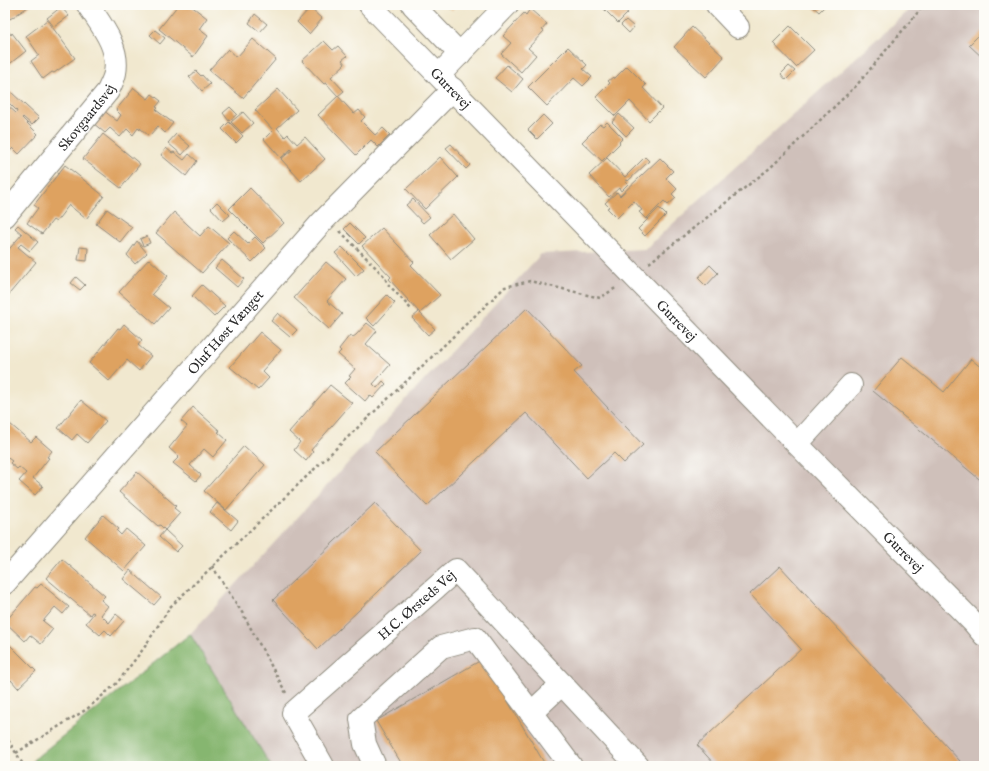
<svg xmlns="http://www.w3.org/2000/svg" width="989" height="771" viewBox="0 0 989 771" font-family="'IM FELL English',serif">
	<style>
		.industrial { fill: #cfc0ba }
		.forest { fill: #86b66f; stroke: #58704d }
		.building { fill: #dea260 }
		.lines { fill: none; stroke-linecap: round; stroke-linejoin: round }
		.minor-casing { stroke: #8e8a7d; stroke-width: 24 }
		.path { stroke: #8e8a7d; stroke-width: 2.5; stroke-dasharray: 3 3; stroke-linecap: butt }
		.minor { stroke: #fff; stroke-width: 22 }
		.labels { text-anchor: middle; stroke-width: 3.5; stroke-linejoin: round; paint-order: stroke }
		.street-label { font-size: 14px; fill: #2b2b2b; stroke: #fdfcf7 }
	</style>
	<rect width="100%" height="100%" fill="#fdfcf7"/>
	<filter id="ink" filterUnits="userSpaceOnUse"><feTurbulence type="fractalNoise" baseFrequency=".025" numOctaves="2"/><feDisplacementMap in="SourceGraphic" scale="8" xChannelSelector="R" yChannelSelector="G"/><feConvolveMatrix kernelMatrix="1 2 1 2 8 2 1 2 1" color-interpolation-filters="sRGB"/></filter>
	<filter id="wash" filterUnits="userSpaceOnUse"><feTurbulence type="fractalNoise" baseFrequency=".012" numOctaves="4" result="noise"/><feDisplacementMap in="SourceGraphic" scale="16" xChannelSelector="R" yChannelSelector="G"/><feGaussianBlur stdDeviation="0.9" result="paint"/><feColorMatrix in="noise" values="0 0 0 0 0 0 0 0 0 0 0 0 0 0 0 0 0 1.4 0 .05"/><feComposite in="paint" operator="in"/></filter>
	<g filter="url(#wash)">
		<rect width="100%" height="100%" fill="#f1e8cf"/>
		<path class="industrial" d="M914,5H984V766H271L190,634L541,254L645,249Z"/>
		<path class="forest" d="M190,634L271,766H36L33,760Z"/>
		<g id="blocks">
			<g class="building">
				<path d="M5,5H31L10,19L9,17L7,18L5,16Z"/>
				<path d="M178,5H190L207,18L199,29L208,36L193,57L159,29Z"/>
				<path d="M443,5H456L452,10L447,6L446,7Z"/>
				<path d="M600,5H619L628,13L618,23Z"/>
				<path d="M811,5H826L819,12Z"/>
				<path d="M61,7L69,16L54,27L47,18Z"/>
				<path d="M310,8L322,19L309,34L297,22Z"/>
				<path d="M530,9L547,24L542,30L544,31L528,48L536,55L521,72L501,54L511,43L503,36L524,13L526,15Z"/>
				<path d="M255,14L267,24L260,32L249,23Z"/>
				<path d="M47,20L75,58L54,73L52,72L43,79L31,61L39,55L26,36Z"/>
				<path d="M626,20L634,27L629,33L621,25Z"/>
				<path d="M790,26L814,50L796,67L773,43Z"/>
				<path d="M692,27L724,57L706,77L674,47Z"/>
				<path d="M155,30L165,38L160,44L150,35Z"/>
				<path d="M984,30V59L969,45Z"/>
				<path d="M9,32L11,35L12,33L26,51L7,66L5,64V35Z"/>
				<path d="M253,39L276,59L243,98L209,70L228,49L237,57Z"/>
				<path d="M324,41L333,50L338,46L347,56L342,60L345,64L331,77L344,91L338,96L326,83L324,84L302,61Z"/>
				<path d="M568,47L587,65L583,69L592,77L583,86L574,78L547,106L528,87Z"/>
				<path d="M507,65L523,79L512,92L495,78Z"/>
				<path d="M627,66L646,85L643,88L662,108L649,121L630,101L615,116L596,97L610,83L608,81L613,77L614,79Z"/>
				<path d="M789,66L795,71L786,80L781,74Z"/>
				<path d="M196,71L201,76L202,75L210,84L202,91L189,77Z"/>
				<path d="M134,88L148,99L152,94L161,101L156,107L158,108L156,110L173,123L165,133L158,126L149,136L140,128V130L138,128L133,135L127,129L120,137L110,128L105,133L93,123L103,110L117,121L121,115L116,110Z"/>
				<path d="M278,89L297,110L277,128L285,137L288,134L297,144L305,137L325,159L301,181L281,159L292,150L291,149L281,158L264,139L273,130L255,110Z"/>
				<path d="M11,92L39,118L32,125L23,117L22,118L38,134L19,154L13,148L7,154L5,152V106L7,105L16,113L17,111L5,99Z"/>
				<path d="M338,96L354,114L359,110L365,117L361,121L375,135L383,128L390,135L378,147L371,140L356,155L318,115Z"/>
				<path d="M230,107L237,114L229,121L223,113Z"/>
				<path d="M243,112L253,123L242,133L231,122Z"/>
				<path d="M619,114L634,128L626,136L612,122Z"/>
				<path d="M543,115L552,124L537,139L528,130Z"/>
				<path d="M229,122L243,136L236,143L222,129Z"/>
				<path d="M607,122L623,138L619,142L620,143L602,161L582,142L600,124L603,126Z"/>
				<path d="M103,134L140,164L121,188L83,159Z"/>
				<path d="M176,134L190,146L182,155L168,143Z"/>
				<path d="M451,144L470,165L466,169L446,148Z"/>
				<path d="M166,148L172,153L174,152L184,160L189,154L197,161L186,176L161,155Z"/>
				<path d="M440,157L458,177L425,209L406,189Z"/>
				<path d="M645,157L649,161L628,181L627,180L625,181L628,184L621,191L619,188L609,197L589,175L607,158L625,177Z"/>
				<path d="M660,158L673,171L666,178L677,189L672,194L676,198L668,205L664,201L646,219L639,212L642,210L634,201L617,218L607,208L609,207L605,203L617,192L620,196Z"/>
				<path d="M65,165L104,196L86,219L69,205L56,222L53,220L42,234L27,223L38,208L34,205Z"/>
				<path d="M250,188L284,223L263,243L229,209Z"/>
				<path d="M413,199L430,217L423,223L406,205Z"/>
				<path d="M217,202L230,215L223,221L211,208Z"/>
				<path d="M659,208L666,215L645,236L638,229Z"/>
				<path d="M107,209L132,227L120,242L96,224Z"/>
				<path d="M174,212L200,236L209,226L229,243L202,273L156,233Z"/>
				<path d="M453,214L474,239L451,259L430,235Z"/>
				<path d="M350,223L365,238L359,244L344,229Z"/>
				<path d="M18,225L38,242L30,251L21,244L18,247L36,262L5,299V254L22,234L15,228Z"/>
				<path d="M382,228L414,262L411,265L440,295L420,313L435,329L428,335L412,318L419,312L389,279L391,277L362,246Z"/>
				<path d="M234,231L248,244L255,237L266,248L252,262L227,238Z"/>
				<path d="M147,236L150,243L143,246L140,239Z"/>
				<path d="M137,241L147,253L135,264L127,255Z"/>
				<path d="M80,247L88,248L87,261L78,260Z"/>
				<path d="M342,247L364,269L356,276L335,253Z"/>
				<path d="M149,259L168,276L152,294L169,308L155,324L119,292Z"/>
				<path d="M222,260L244,279L237,287L215,268Z"/>
				<path d="M326,262L346,279L327,301L342,314L329,329L294,298Z"/>
				<path d="M710,265L718,273L706,286L698,278Z"/>
				<path d="M76,277L85,285L80,290L71,283Z"/>
				<path d="M202,285L225,306L214,317L192,296Z"/>
				<path d="M387,295L395,303L374,326L366,318Z"/>
				<path d="M527,308L582,366L574,372L643,445L624,463L614,453L587,478L526,413L427,506L375,452Z"/>
				<path d="M278,313L297,330L290,337L271,321Z"/>
				<path d="M367,323L377,331L366,344L390,365L373,384L377,388L383,381L386,384L373,398L370,395L365,401L345,383L351,377L349,376L355,369L338,354L341,351L339,349L350,335L353,337L356,335Z"/>
				<path d="M124,324L142,340L138,345L151,356L139,371L127,360L109,381L89,363L118,328L120,329Z"/>
				<path d="M260,332L281,350L262,371L269,378L258,390L230,367Z"/>
				<path d="M902,357L944,392L971,359L984,370V483L873,391Z"/>
				<path d="M330,385L352,403L311,450L313,452L306,461L294,450L300,442L289,432Z"/>
				<path d="M81,400L106,421L87,443L77,434L72,440L58,428Z"/>
				<path d="M193,407L220,431L218,432L227,440L213,457L204,449L190,465L201,475L196,481L173,463L179,457L169,448L187,426L181,421Z"/>
				<path d="M10,424L31,442L36,437L52,451L47,457L49,458L33,478L43,486L35,495L19,481L26,473L19,467L17,469L10,463L12,461L5,456V430Z"/>
				<path d="M244,446L265,465L226,510L204,491Z"/>
				<path d="M137,472L176,506L174,508L180,513L165,530L160,525L158,526L119,492Z"/>
				<path d="M217,503L238,521L231,530L210,512Z"/>
				<path d="M375,503L421,551L318,649L273,600Z"/>
				<path d="M103,515L119,529L117,531L121,535L126,529L146,546L124,571L85,537Z"/>
				<path d="M165,530L182,546L176,552L159,537Z"/>
				<path d="M62,559L105,596L101,600L108,606L101,615L109,623L116,614L124,621L111,636L105,630L100,635L86,623L94,613L92,612L90,615L46,578Z"/>
				<path d="M780,566L960,761L954,766H716L697,745L801,649L750,594Z"/>
				<path d="M130,570L161,597L154,605L123,579Z"/>
				<path d="M41,584L69,607L63,614L55,607L43,621L53,629L41,644L30,635L25,641L5,622L35,587L37,588Z"/>
				<path d="M7,642L36,671L18,688L11,680L5,686V644Z"/>
				<path d="M483,659L546,766H403L376,721Z"/>
			</g>
		</g>
	</g>
	<g filter="url(#ink)">
		<use href="#blocks" fill-opacity="0" stroke="#8e8a7d" stroke-width="1"/>
		<g class="lines">
			<g class="minor-casing">
				<g id="minor">
					<path id="s1" d="M370,5L797,444L973,622L984,635"/>
					<path d="M413,5L460,54"/>
					<path d="M717,5L738,27"/>
					<path d="M439,75L507,5"/>
					<path id="s2" d="M5,216L108,91C110,86 114,79 115,73C120,47 101,25 88,5"/>
					<path d="M797,444L851,385"/>
					<path id="s3" d="M5,583L320,224L453,89"/>
					<path d="M531,713L562,684"/>
					<path id="s4" d="M323,766L293,713L456,570L638,766"/>
					<path d="M375,766L365,744L361,719L441,647L475,638L571,766"/>
				</g>
			</g>
			<g class="path">
				<path d="M340,231L384,276L388,284L411,309"/>
				<path d="M649,263L770,168L856,86L924,5"/>
				<path d="M212,566L243,614L286,693"/>
				<path d="M5,735L24,766"/>
				<path d="M16,753L87,709L117,683L144,648L170,607L505,287L530,281L600,298L617,287"/>
			</g>
			<use href="#minor" class="minor"/>
		</g>
	</g>
	<g class="labels">
		<g class="street-label">
			<text dy="5" stroke="none"><textPath href="#s1" startOffset="116">Gurrevej</textPath></text>
			<text dy="5" stroke="none"><textPath href="#s2" startOffset="128">Skovgaardsvej</textPath></text>
			<text dy="5" stroke="none"><textPath href="#s1" startOffset="440">Gurrevej</textPath></text>
			<text dy="5" stroke="none"><textPath href="#s3" startOffset="334">Oluf Høst Vænget</textPath></text>
			<text dy="5" stroke="none"><textPath href="#s1" startOffset="764">Gurrevej</textPath></text>
			<text dy="5" stroke="none"><textPath href="#s4" startOffset="225">H.C. Ørsteds Vej</textPath></text>
		</g>
	</g>
	<rect width="989" height="771" fill="none" stroke="#fdfcf7" stroke-width="20"/>
</svg>
